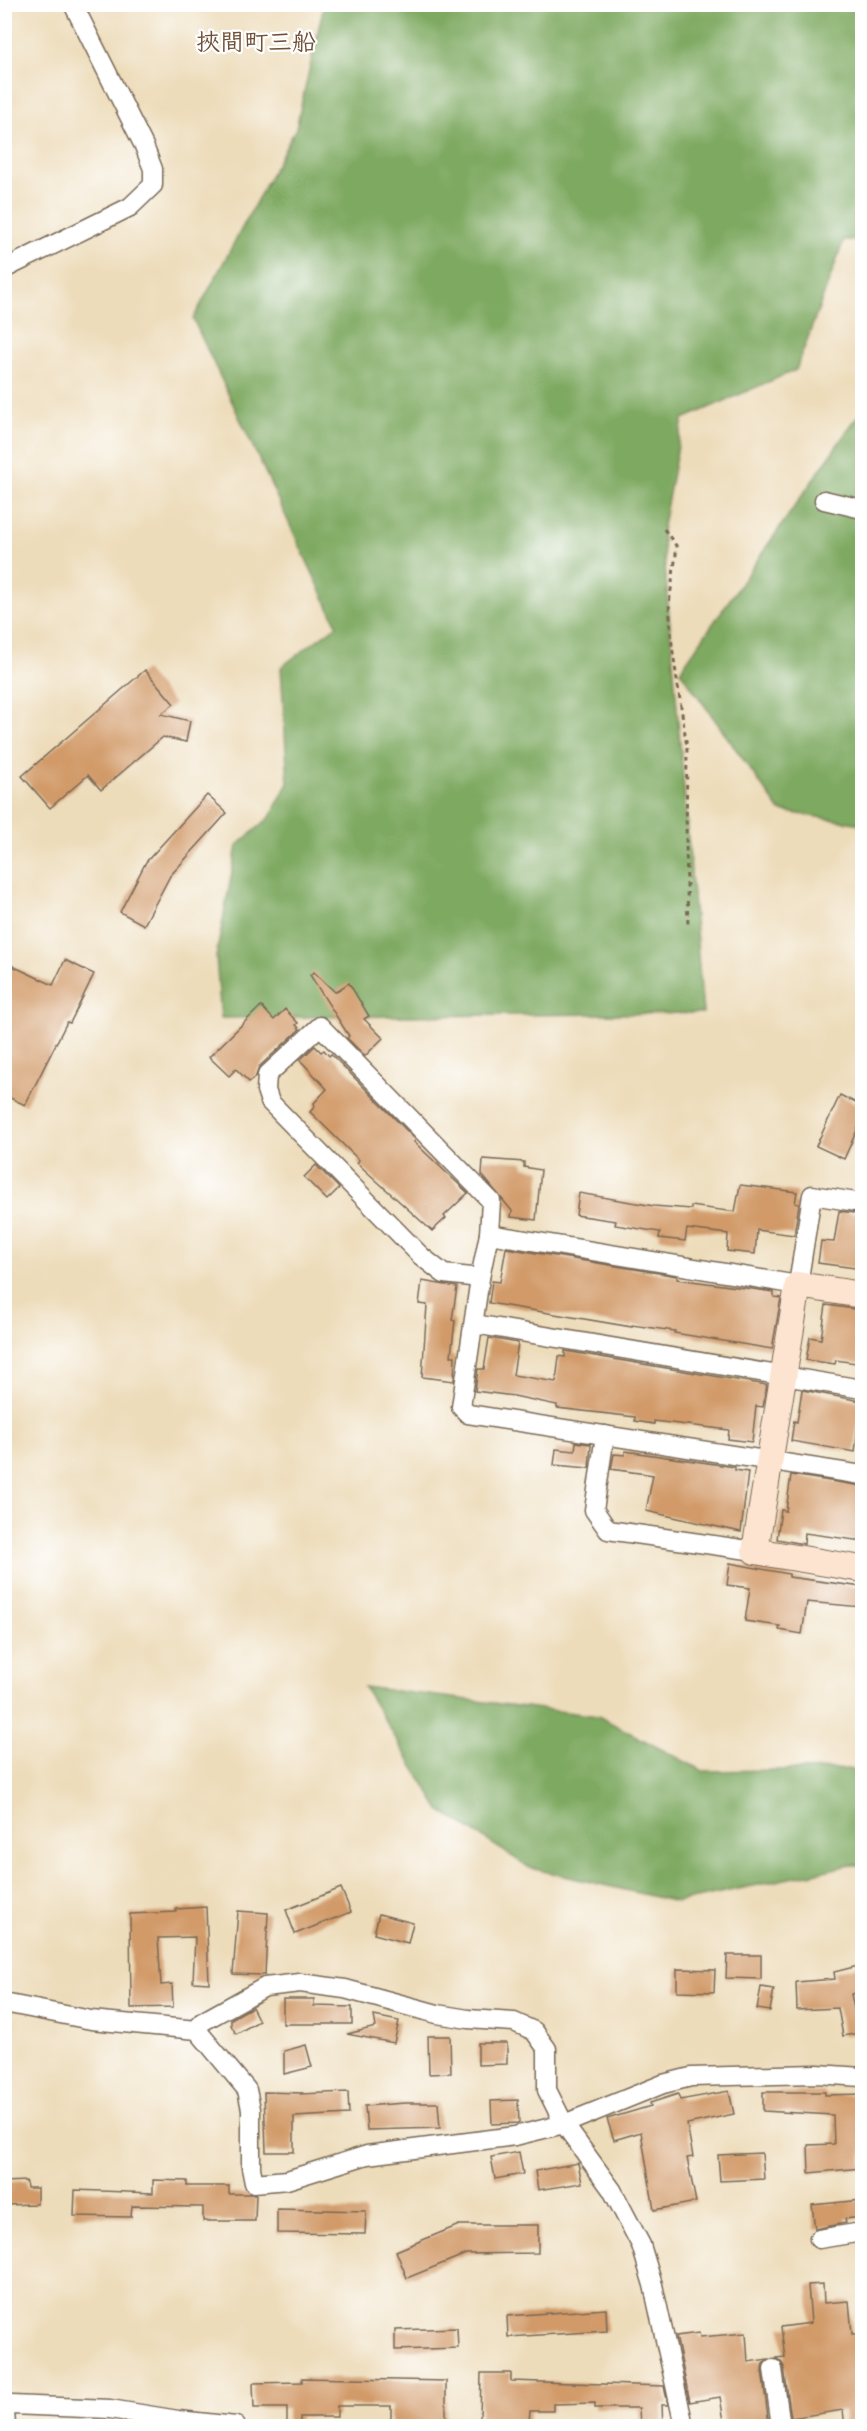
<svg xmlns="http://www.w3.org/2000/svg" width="867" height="2431" viewBox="0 0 867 2431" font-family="'Architects Daughter','Klee One',sans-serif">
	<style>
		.forest { fill: #7ea960; stroke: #5c6a3f; stroke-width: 1.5 }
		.building { fill: #d19a68 }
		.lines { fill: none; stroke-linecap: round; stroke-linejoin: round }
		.street-casing { stroke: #796855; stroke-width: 21 }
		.secondary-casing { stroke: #796855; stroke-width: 28 }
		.path { stroke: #796855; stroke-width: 3; stroke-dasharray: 4.5 4.5; stroke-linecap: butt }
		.street { stroke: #fff; stroke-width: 18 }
		.secondary { stroke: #fde4d1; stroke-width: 26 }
		.labels { text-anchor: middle; stroke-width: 4.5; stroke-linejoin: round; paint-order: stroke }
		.quarter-label { font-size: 24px; font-weight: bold; fill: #705138; stroke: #fff }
	</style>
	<rect width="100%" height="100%" fill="#fff"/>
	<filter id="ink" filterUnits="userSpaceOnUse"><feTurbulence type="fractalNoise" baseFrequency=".0167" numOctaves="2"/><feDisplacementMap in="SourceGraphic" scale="12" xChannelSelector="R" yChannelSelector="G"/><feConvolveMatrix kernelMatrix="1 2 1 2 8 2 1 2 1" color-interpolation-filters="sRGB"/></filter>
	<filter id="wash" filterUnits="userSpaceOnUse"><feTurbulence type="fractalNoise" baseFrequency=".008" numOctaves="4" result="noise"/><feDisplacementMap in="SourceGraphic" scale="24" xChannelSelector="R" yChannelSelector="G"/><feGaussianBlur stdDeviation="1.35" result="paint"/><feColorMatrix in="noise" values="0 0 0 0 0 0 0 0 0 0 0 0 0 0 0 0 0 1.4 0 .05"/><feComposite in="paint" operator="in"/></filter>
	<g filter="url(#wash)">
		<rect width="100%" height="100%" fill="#eddcba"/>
		<g class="forest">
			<path d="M324,5H862V240H844L796,370L683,419L662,531L703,1013L221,1018L216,957L237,846L270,817L288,783L281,667L337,625L193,319L296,128Z"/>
			<path d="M862,412V824L780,811L680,671L852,424Z"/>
			<path d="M364,1687L598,1716L703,1771L862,1769V1865H851L677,1902L530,1868L440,1810Z"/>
		</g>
		<g id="blocks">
			<g class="building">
				<path d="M145,670L174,704L161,714L190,721L186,742L163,737L101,790L88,775L50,808L22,776Z"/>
				<path d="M207,795L227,813L170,876L144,925L120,912L146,862Z"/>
				<path d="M65,960L94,974L70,1023L67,1022L25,1105L4,1095V962L53,985Z"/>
				<path d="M314,972L335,992L349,983L369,1016L364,1019L383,1038L365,1056L347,1038L349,1036L310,975Z"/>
				<path d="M261,1006L274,1020L285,1009L298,1023L296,1025L300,1029L259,1067L256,1076L249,1082L236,1069L229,1076L209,1057Z"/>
				<path d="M315,1046L321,1052L324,1050L329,1056L331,1054L416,1140L414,1142L468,1193L444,1216L446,1218L432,1231L357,1163L359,1160L310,1112L315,1106L314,1103L327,1089L300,1060Z"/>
				<path d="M840,1095L862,1106V1119L844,1159L816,1146Z"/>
				<path d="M483,1159L524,1162V1167L541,1170L536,1220L511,1217L512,1211L482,1175Z"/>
				<path d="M316,1165L339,1188L327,1200L304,1177Z"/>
				<path d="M740,1185L797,1192L795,1203L799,1204L794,1235L757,1230L755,1254L727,1251L728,1234L687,1229L685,1241L659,1238L660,1232L615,1225L616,1221L576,1215L579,1193L654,1206L691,1209V1206L735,1212Z"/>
				<path d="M839,1211L862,1214L859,1246H862V1269L818,1263L821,1241L834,1242Z"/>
				<path d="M506,1248L677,1276V1279L774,1292V1297L781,1298L772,1349L674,1333L675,1331L632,1325V1327L489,1303L492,1281L500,1282Z"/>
				<path d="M422,1281L457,1287L452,1320L455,1321L451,1356H455L454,1381L422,1377L427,1305L419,1304Z"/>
				<path d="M826,1305L862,1310V1364L836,1360L835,1364L806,1360L810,1337L821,1339Z"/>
				<path d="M489,1338L518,1343L513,1375L556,1382L559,1356L565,1357V1351L767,1385L763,1407L756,1406L752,1442L728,1439L729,1430L654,1421V1424L635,1421V1417L557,1408V1405L514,1396L475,1391L478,1369H484Z"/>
				<path d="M802,1390L861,1401L855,1452L791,1441L794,1421L797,1422Z"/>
				<path d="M576,1442L591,1444L589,1468L554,1465L556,1449L575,1451Z"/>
				<path d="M625,1451L735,1467V1470L748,1472L741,1532L646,1511L653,1475L611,1469L614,1454L625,1455Z"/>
				<path d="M791,1475L862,1486V1541L805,1533L804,1544L777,1539L781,1510L786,1511Z"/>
				<path d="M730,1563L789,1574V1577L862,1587V1607L807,1602L802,1634L779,1630L780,1626L745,1621L750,1588L727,1585Z"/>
				<path d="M341,1888L351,1912L295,1934L286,1910Z"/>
				<path d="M206,1907L209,1983L193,1982L195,1937L158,1938L161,1985L172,1984L173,2007L131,2008L130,1914L176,1912V1909Z"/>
				<path d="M238,1911L268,1913L265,1975L233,1974Z"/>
				<path d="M379,1914L413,1923L408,1943L374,1934Z"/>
				<path d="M727,1955H761V1979L726,1978Z"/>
				<path d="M862,1965V1992L851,1994L859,2033L843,2036L838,2008L797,2010L796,1982L835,1979L834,1972Z"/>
				<path d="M677,1969L715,1970L714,1992L677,1991Z"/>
				<path d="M761,1987L774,1989L770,2011L757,2009Z"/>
				<path d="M283,1999H314V2006L352,2007V2024H283Z"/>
				<path d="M252,2007L259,2021L236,2034L231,2025V2019Z"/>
				<path d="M374,2016L399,2021L394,2043L347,2034L376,2027Z"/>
				<path d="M428,2036H450L451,2073L429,2074Z"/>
				<path d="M478,2043H507V2064L478,2065Z"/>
				<path d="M306,2045L312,2067L284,2074V2051Z"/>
				<path d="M729,2091L734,2114L687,2124L693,2157L687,2158L696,2202L654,2210L641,2132L614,2140L607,2119L651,2106L650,2103L678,2094L680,2100Z"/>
				<path d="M264,2092L302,2093L301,2094L348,2092L349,2114L294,2117V2152H266Z"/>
				<path d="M763,2092H825V2095L862,2094V2168L809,2173L808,2145L834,2144L833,2115L763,2111Z"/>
				<path d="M518,2100L519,2123L492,2124L491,2101Z"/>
				<path d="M405,2103H438L440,2128L367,2130L365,2106Z"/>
				<path d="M519,2152L523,2174L495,2179L491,2157Z"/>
				<path d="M762,2153L764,2179L720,2181L718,2155Z"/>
				<path d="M578,2163L582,2183L538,2190L535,2171Z"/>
				<path d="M153,2180L187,2181V2186H229V2194H256L255,2221H203V2207L132,2206L131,2217L74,2216L75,2190L153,2193Z"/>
				<path d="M26,2181L27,2188H37V2204L4,2205V2182Z"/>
				<path d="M862,2200V2217L845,2219L846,2223L815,2229L812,2205Z"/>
				<path d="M277,2209L366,2211L365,2234L277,2233Z"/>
				<path d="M459,2225H538V2253L466,2254L407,2278L396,2251Z"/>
				<path d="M823,2284L824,2303L849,2301L852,2334H862V2427H845L843,2410L791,2418L784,2367L781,2362L776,2358L785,2357L781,2327L811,2323L808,2285Z"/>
				<path d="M606,2309L607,2331L508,2337L507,2316Z"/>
				<path d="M457,2328L458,2348L395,2350V2330Z"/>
				<path d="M699,2333L700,2337L746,2333L748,2362L768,2359L763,2364L762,2370L769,2425L725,2427L720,2397L690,2402L676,2336Z"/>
				<path d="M481,2373H511V2381L664,2386L668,2405H662L663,2427H640L639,2408H595V2403L553,2404V2411H530L529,2422L480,2419Z"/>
				<path d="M302,2378L446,2381V2427H391V2406H337V2417H300V2423H287V2408H254L253,2383L302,2382Z"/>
			</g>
		</g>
	</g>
	<g filter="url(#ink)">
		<use href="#blocks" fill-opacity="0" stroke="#796855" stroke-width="1.5"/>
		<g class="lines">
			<g class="street-casing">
				<g id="street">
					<path d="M4,269L130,207L153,185V169L144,146L73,4"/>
					<path d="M824,500L862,509"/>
					<path d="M862,1203L812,1195L798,1285L489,1234L480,1278L461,1407L468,1414L862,1475"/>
					<path d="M480,1278L444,1274L421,1256L270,1102L266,1090L267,1075L320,1026L491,1201L489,1234"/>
					<path d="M474,1324L862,1389"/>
					<path d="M605,1435L594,1510L608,1530L755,1551"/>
					<path d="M4,2003L91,2020L197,2030L247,2090L251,2109V2168L254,2183L287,2180L367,2155L515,2136L564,2124L547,2090V2049L534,2031L514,2022L468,2019L437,2014L345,1989L300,1983L265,1987L202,2022L197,2030"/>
					<path d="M819,2239L862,2232"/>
					<path d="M773,2369L781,2426"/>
					<path d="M6,2426L5,2411L11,2405L110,2409L178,2420L236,2426"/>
					<path d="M684,2426L653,2285L641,2245L612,2190L564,2124L663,2084L691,2077L817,2074L862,2077"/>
				</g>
			</g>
			<g class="secondary-casing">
				<path id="secondary" d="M862,1295L798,1285L755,1551L862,1569"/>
			</g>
			<path class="path" d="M664,529L677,547L669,604L672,646L687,747L686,845L688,928"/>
			<use href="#street" class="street"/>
			<use href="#secondary" class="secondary"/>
		</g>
	</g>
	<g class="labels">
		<g class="quarter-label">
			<text x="256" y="50">挾間町三船</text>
		</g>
	</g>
	<rect width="867" height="2431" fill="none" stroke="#fff" stroke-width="24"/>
</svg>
